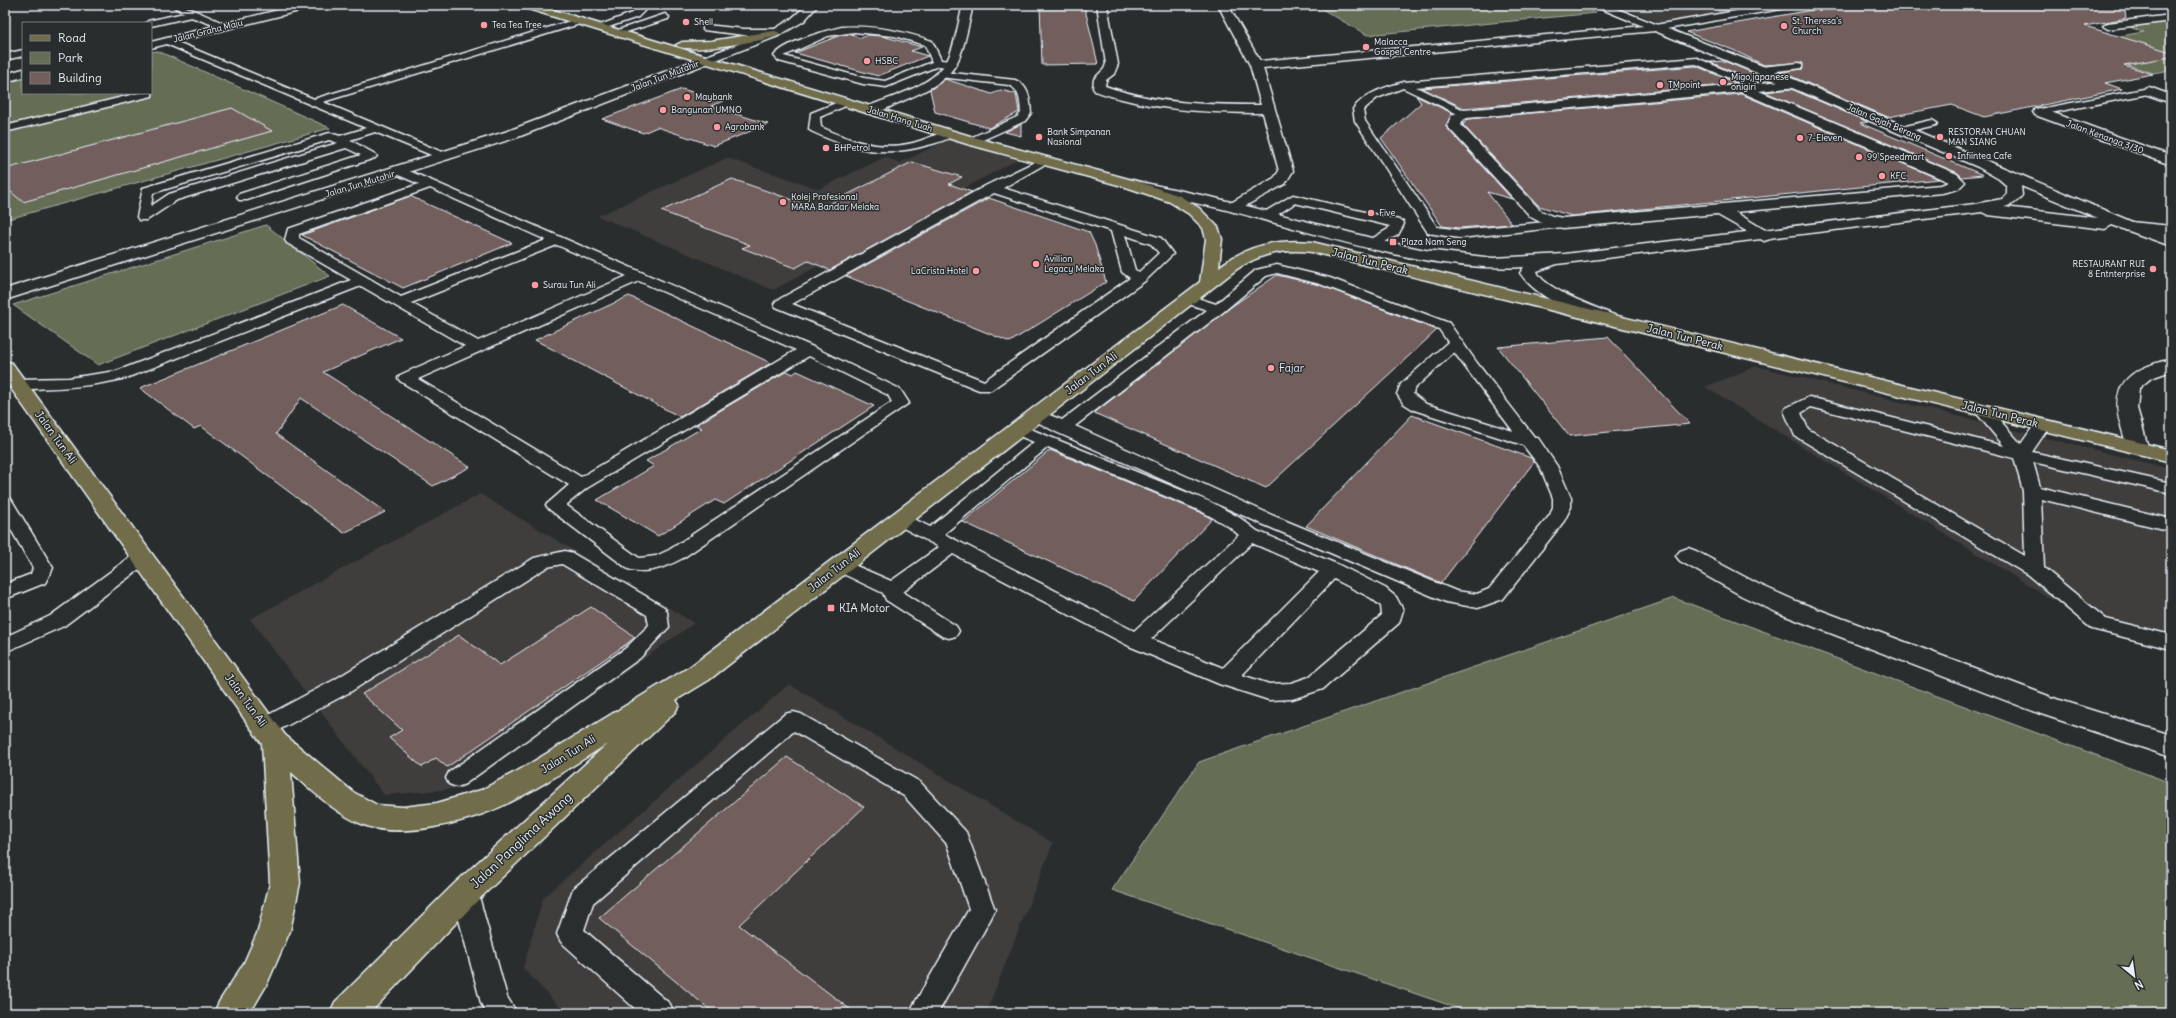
<svg xmlns="http://www.w3.org/2000/svg" width="2176" height="1018" viewBox="0 0 2176 1018" font-family="Delius,sans-serif">
	<style>
		.built { fill: #403c3c }
		.green { fill: #656e54; stroke: #a6b0a6 }
		.building { fill: #725f5d; stroke: #e8f1f8 }
		.lines { fill: none; stroke-linecap: round; stroke-linejoin: round }
		.lane-casing { stroke: #e8f1f8; stroke-width: 3 }
		.street-casing { stroke: #e8f1f8; stroke-width: 3 }
		.secondary-casing { stroke: #e8f1f8; stroke-width: 3 }
		.primary-casing { stroke: #e8f1f8; stroke-width: 3 }
		.lane { fill: #2a2d2e; fill-rule: evenodd }
		.street { fill: #2a2d2e; fill-rule: evenodd }
		.secondary { fill: #2a2d2e; fill-rule: evenodd }
		.primary { fill: #716d4b; fill-rule: evenodd }
		.poi-dot { fill: #ff9aa2; stroke: #2a2d2e; stroke-width: 1.5 }
		.labels { text-anchor: middle; stroke-width: 3; stroke-linejoin: round; paint-order: stroke }
		.far-poi-label { font-size: 9px; fill: #e8f1f8; stroke: #2a2d2e; text-anchor: start }
		.far-street-label { font-size: 9px; fill: #e8f1f8; stroke: #2a2d2e }
		.street-label { font-size: 11px; fill: #e8f1f8; stroke: #2a2d2e }
		.poi-label { font-size: 11px; fill: #e8f1f8; stroke: #2a2d2e; text-anchor: start }
		.near-street-label { font-size: 13px; fill: #e8f1f8; stroke: #2a2d2e }
	</style>
	<rect width="100%" height="100%" fill="#2a2d2e"/>
	<filter id="ink" filterUnits="userSpaceOnUse"><feTurbulence type="fractalNoise" baseFrequency=".025" numOctaves="2"/><feDisplacementMap in="SourceGraphic" scale="8" xChannelSelector="R" yChannelSelector="G"/><feConvolveMatrix kernelMatrix="1 2 1 2 8 2 1 2 1" color-interpolation-filters="sRGB"/></filter>
	<g filter="url(#ink)">
		<g class="built">
			<path d="M656,5H740L736,10L651,9Z"/>
			<path d="M1616,5H1781L1664,24Z"/>
			<path d="M949,139L1017,160L773,290L598,216L727,158L819,189L885,157L900,163Z"/>
			<path d="M1756,366L2171,469V650L2105,632L1705,387Z"/>
			<path d="M480,494L694,623L463,788L384,795L250,619Z"/>
			<path d="M789,684L1053,843L986,1013H565L523,968L543,898Z"/>
		</g>
		<g class="green">
			<path d="M1291,5H1579L1596,13L1367,35L1322,9L1294,11Z"/>
			<path d="M1705,5H1779L1719,11Z"/>
			<path d="M2171,21V70L2153,73L2086,51L2061,46L2144,32L2126,26Z"/>
			<path d="M158,51L330,128L5,220V83L23,79V93H151V52Z"/>
			<path d="M266,225L330,276L98,365L13,305Z"/>
			<path d="M1674,598L2171,783V1013H1472L1112,890L1199,762Z"/>
		</g>
		<g class="building">
			<path d="M1040,5H1084L1098,64L1042,65Z"/>
			<path d="M1841,5H2124L2126,18L2085,26L2171,52V57L2124,65L2153,74L2105,83L2122,89L1984,117L1952,105L1888,117L1781,72L1802,69V63L1764,65L1733,50L1686,32Z"/>
			<path d="M848,34L861,38L868,35L882,36L922,47L911,51L928,56L878,76L795,53L838,36Z"/>
			<path d="M1724,61L1756,74L1771,81L1756,82L1710,62Z"/>
			<path d="M1696,66L1738,84L1464,108L1422,88Z"/>
			<path d="M945,79L992,94L1001,90L1016,94L1019,112L989,128L935,112L930,90Z"/>
			<path d="M682,89L723,101L711,106L768,124L714,146L657,127L643,133L602,119Z"/>
			<path d="M1791,89L1868,122L1860,123L1983,175L1962,177L1958,173L1765,92Z"/>
			<path d="M1741,94L1939,179L1572,216L1539,206L1463,125L1467,119Z"/>
			<path d="M1416,96L1452,113L1446,127L1512,199L1487,192L1512,224L1459,228L1442,226L1381,138L1421,103Z"/>
			<path d="M232,108L272,131L23,202L5,187V169Z"/>
			<path d="M1021,124V136L1005,132Z"/>
			<path d="M912,162L962,177L949,184L972,192L830,270L808,261L795,268L742,248L750,245L661,211L732,179L819,209Z"/>
			<path d="M410,196L512,243L403,288L302,235Z"/>
			<path d="M989,198L1089,232L1095,245L1106,282L1010,342L846,276Z"/>
			<path d="M1277,275L1320,285L1437,330L1266,488L1094,413L1231,307Z"/>
			<path d="M629,296L771,363L680,417L535,340Z"/>
			<path d="M343,305L401,338L323,372L470,467L433,486L301,398L276,434L385,512L344,533L201,426L194,429L140,388Z"/>
			<path d="M1608,337L1690,424L1569,436L1498,347Z"/>
			<path d="M787,371L793,374L797,371L874,406L724,504L715,500L658,536L597,500L654,466L646,461L702,428L696,425Z"/>
			<path d="M1412,415L1531,458L1534,462L1441,583L1306,526Z"/>
			<path d="M1050,450L1200,512L1212,519L1134,601L963,522Z"/>
			<path d="M591,607L635,637L628,643L447,767L436,758L422,767L389,738L402,730L362,694L459,635L500,665Z"/>
			<path d="M787,757L864,807L739,925L855,1013H714L599,918Z"/>
		</g>
		<g class="lines">
			<g class="lane-casing">
				<g id="lane">
					<path d="M171,5H182L230,26L225,29L191,17L151,26V23H146L148,21L184,13Z"/>
					<path d="M279,5H291L298,9L294,12Z"/>
					<path d="M641,5H650L638,17L600,30L595,27L632,13Z"/>
					<path d="M1771,5H1790L1786,8L1655,31L1650,28L1655,25Z"/>
					<path d="M665,14L669,17L668,19L623,33L618,30Z"/>
					<path d="M2171,15V21L2108,29L2103,26L2108,23Z"/>
					<path d="M580,18L585,21L583,23L323,102L449,155L451,157L449,159H441L375,132L350,140L375,154L377,156L375,158L247,200H239L237,197L239,194L361,155L346,148L177,200L147,220H139L137,217L143,188L326,134L330,133L340,136L366,128L164,43V39H170L314,99ZM329,140L338,143L169,194L151,206L153,193Z"/>
					<path d="M706,25L744,29H778L783,32L778,35H744L703,30V26Z"/>
					<path d="M842,27C873,25 903,31 932,41L941,60L951,61L956,64L951,67L938,66L886,87L863,84L779,61L774,56C785,42 824,31 842,27ZM854,32L894,36L925,45L932,62L885,81L864,78L784,56L828,36Z"/>
					<path d="M23,50V56L5,60V54Z"/>
					<path d="M1697,58L1766,88L1765,90H1757L1696,64L1416,87L1468,112L1469,114L1468,116L1464,117L1403,88L1377,98L1363,110L1365,121L1437,227L1459,230L1568,220L1569,223L1568,226L1563,227L1459,238L1428,233L1355,121L1353,109C1365,93 1385,87 1404,82Z"/>
					<path d="M1799,63L1802,64V68L1761,73L1756,70L1761,67Z"/>
					<path d="M944,72L1015,80C1029,86 1030,99 1031,113L1025,121L976,143H968L966,141L968,139L1017,117L1021,113C1020,101 1020,90 1009,85L940,77L939,75Z"/>
					<path d="M2149,88L2153,89V93L2040,115L2035,112L2040,109Z"/>
					<path d="M152,92V96L5,132V126L139,93Z"/>
					<path d="M846,99L850,100L851,102L850,104L820,117L821,127C850,141 880,151 913,143C925,140 936,134 948,131L954,134C949,140 936,143 928,145C886,158 850,150 811,131L809,129L811,113Z"/>
					<path d="M1932,120L1937,123L1936,125L1901,133L1895,130L1897,128Z"/>
					<path d="M1043,158L1049,161L1047,163L1003,188L1161,238L1173,254L1145,281L991,390H979L776,307L774,304L776,301L987,185ZM994,193L1111,231L1122,272L1130,278L984,381L792,304ZM1125,235L1151,244L1159,253L1139,272L1135,270Z"/>
					<path d="M400,167L813,347L900,389L909,403L683,558C666,567 647,575 628,569L549,509L546,505L569,485L400,381L398,378L400,375L465,346L361,286L126,378C91,387 54,389 17,389L11,387L9,384L11,381L17,379L69,378L117,371L351,280L287,243L285,240L288,229L419,184L396,174L394,171ZM430,188L546,240L401,297L299,238V234ZM557,245L627,276L478,341L411,303ZM639,281L796,350L581,477L418,379ZM809,356L888,395L892,402L669,550L656,556L639,558L566,505L587,488Z"/>
					<path d="M1293,195L1403,221L1404,224L1398,235L1375,247L1370,246L1368,243L1370,240L1388,229L1390,226L1295,203L1271,219H1263L1261,216L1263,213Z"/>
					<path d="M1277,265L1330,278L1449,323L1477,363L1535,438H1538L1557,466L1571,498V507L1564,521L1503,599L1478,608L1446,602L1262,524L1056,432L1030,418L1028,415L1030,412H1042L1062,420L1207,310L1183,302L1181,299L1183,296L1188,295L1216,304L1256,270ZM1277,273L1320,284L1439,329L1448,342L1401,384L1397,394L1403,403L1414,410L1523,445L1540,467L1553,498V507L1550,515L1489,589L1477,594L1456,591L1274,516L1075,426L1223,312L1266,276ZM1454,352L1513,431L1426,404L1413,394L1414,389Z"/>
					<path d="M1809,397L2004,446L1973,409L1975,406H1987L2021,444L2037,421H2049L2051,424L2032,452L2171,483V493L2033,462L2040,487L2171,519V531L2041,499L2044,568L2106,619L2171,635V649L2092,629L2028,575L1795,436L1784,411L1786,408ZM1811,407L2014,458L2023,491L2025,556L1808,429L1801,413Z"/>
					<path d="M1018,424L1213,503L1240,518L1257,531L1339,565L1385,588L1396,597L1403,610L1399,623L1323,689L1292,699L1269,700L1219,684L1129,646L953,554L903,592L956,626L959,631L956,636L949,638L942,636L886,600L883,593L833,569L830,565L833,561L840,559L891,581L939,547L894,523L891,519L894,515L900,513L906,515L930,527L1034,442L1012,433L1010,429L1012,425ZM1048,447L1201,511L1228,526L1239,535L1134,631L944,534ZM1252,543L1319,572L1223,668L1151,639ZM1334,579L1371,598L1381,606L1382,615L1309,677L1291,683L1269,684L1242,675Z"/>
					<path d="M5,497L11,499L53,568L45,583L5,599V584L31,574L33,568L5,519Z"/>
					<path d="M143,551L150,553L152,557L150,561L64,626L5,652V637L50,616L136,553Z"/>
					<path d="M565,551L572,553L664,607L667,612L669,627L640,658L465,784L457,787L449,784L446,778L449,772L626,648L649,625L647,615L562,564L547,567L350,692L273,733L265,735L257,733L254,727L257,721L334,680L534,558Z"/>
					<path d="M793,712L801,714L920,782L966,832L995,910L991,918L938,1013H909L969,909L947,844L904,796L794,731L593,903L584,930L670,1004L674,1013H640L561,942L557,934L573,889L785,714Z"/>
					<path d="M465,882L474,885L478,893L507,997L517,1013H486L481,1003L452,893L456,885Z"/>
				</g>
			</g>
			<g class="street-casing">
				<g id="street">
					<path d="M963,5H973C959,67 961,77 898,103C889,107 877,115 866,113L864,110L866,107C891,97 936,85 948,59C956,42 958,23 963,5Z"/>
					<path d="M1097,5H1107L1118,64L1114,74L1106,80L1105,86C1156,104 1207,105 1261,105L1250,65L1218,5H1228L1260,61L1655,25L1661,28L1655,31L1263,68L1293,171L1285,184L1234,212L1229,210L1226,207L1229,204L1274,178L1279,171L1263,113C1205,113 1150,110 1095,91L1093,88L1094,79L1104,69L1106,64Z"/>
					<path d="M1793,80L1799,84L1797,87L1759,91L1957,174L1965,182L1958,189L1942,193L1735,212L1770,233L1772,236L1770,239L1764,241L1716,214L1563,228L1542,223L1531,217L1447,126L1452,115L1464,110ZM1741,92L1949,182L1941,185L1563,218L1552,216L1541,211L1461,125L1463,120L1467,118Z"/>
					<path d="M2149,87L2171,95V103L2145,94L2143,91Z"/>
					<path d="M2040,108L2171,156V165L2035,115L2033,112L2035,109Z"/>
					<path d="M2131,222L2171,226V236L2125,230L2123,227L2125,224Z"/>
					<path d="M2171,359V371L2151,378L2139,388L2137,408L2148,447L2145,451L2138,453L2131,451C2125,443 2123,432 2120,423C2109,380 2135,368 2171,359Z"/>
					<path d="M1688,548L1696,551L1758,584L1796,601L2059,700L2171,735V757L2041,714L1778,613L1742,596L1680,561L1676,556L1680,551Z"/>
				</g>
			</g>
			<g class="secondary-casing">
				<g id="secondary">
					<path d="M298,5H316L315,7L151,48V42Z"/>
					<path d="M807,5H818L804,21L778,36L518,137L5,300V289L508,131L770,32L791,19Z"/>
					<path d="M1592,5H1607L1765,67L2137,224L2171,236V246L2112,225L2105,229L1988,215L1982,212L1557,264L1537,271C1541,288 1598,308 1614,315L1617,319L1614,323L1608,324C1579,317 1537,298 1520,273L1524,267C1432,272 1340,240 1253,217C1211,205 1168,198 1126,187L1124,184L1126,181L1131,180L1215,198L1383,241L1425,250L1493,258L1565,254L1975,204L2002,199L2007,194V186L1999,179L1978,167L1757,73ZM2021,186L2098,218L2004,207C2012,205 2018,202 2022,195Z"/>
					<path d="M23,69V77L5,82V74Z"/>
				</g>
			</g>
			<g class="primary-casing">
				<g id="primary">
					<path d="M521,5H537L977,138L1136,181L1180,196L1199,208L1218,227L1222,239L1219,267C1247,245 1277,239 1312,242L2171,450V462L1312,252C1283,249 1262,253 1237,269L709,680L676,700L679,705L675,712L476,902L370,1013H330L335,1002L454,884L607,744C572,766 537,790 500,807C465,823 401,839 364,825C336,814 314,792 291,772L300,883L290,931L267,984L250,1013H214L219,1002L244,963L258,931L270,883L262,744L5,380V361L12,363L285,735L353,792L377,805L403,807L437,803L481,790L521,769L691,666L1200,282L1206,239L1203,228L1189,214L1170,202L1126,187L967,144L522,7Z"/>
					<path d="M774,31L778,32L780,34L778,36C764,40 684,55 676,45L682,42L711,41Z"/>
				</g>
			</g>
			<use href="#lane" class="lane"/>
			<use href="#street" class="street"/>
			<use href="#secondary" class="secondary"/>
			<use href="#primary" class="primary"/>
		</g>
	</g>
	<g class="poi-dot">
		<circle cx="686" cy="22" r="4"/>
		<circle cx="484" cy="25" r="4"/>
		<circle cx="1784" cy="26" r="4"/>
		<circle cx="1366" cy="47" r="4"/>
		<circle cx="867" cy="61" r="4"/>
		<circle cx="1723" cy="82" r="4"/>
		<circle cx="1660" cy="85" r="4"/>
		<circle cx="687" cy="97" r="4"/>
		<circle cx="663" cy="110" r="4"/>
		<circle cx="717" cy="127" r="4"/>
		<circle cx="1039" cy="137" r="4"/>
		<circle cx="1940" cy="137" r="4"/>
		<circle cx="1800" cy="138" r="4"/>
		<circle cx="826" cy="148" r="4"/>
		<circle cx="1949" cy="156" r="4"/>
		<circle cx="1859" cy="157" r="4"/>
		<circle cx="1882" cy="176" r="4"/>
		<circle cx="783" cy="202" r="4"/>
		<circle cx="1371" cy="213" r="4"/>
		<rect x="1389" y="238" width="8" height="8" rx="2"/>
		<circle cx="1036" cy="264" r="4"/>
		<circle cx="2153" cy="269" r="4"/>
		<circle cx="976" cy="271" r="4"/>
		<circle cx="535" cy="285" r="4"/>
		<circle cx="1271" cy="368" r="4"/>
		<rect x="827" y="604" width="8" height="8" rx="2"/>
	</g>
	<g class="labels">
		<g class="far-poi-label">
			<text x="1792" y="24">St. Theresa's<tspan x="1792" dy="10">Church</tspan></text>
			<text x="694" y="25">Shell</text>
			<text x="492" y="28">Tea Tea Tree</text>
			<text x="1374" y="45">Malacca<tspan x="1374" dy="10">Gospel Centre</tspan></text>
			<text x="875" y="64">HSBC</text>
			<text x="1731" y="80">Migo japanese<tspan x="1731" dy="10">onigiri</tspan></text>
			<text x="1668" y="88">TMpoint</text>
			<text x="695" y="100">Maybank</text>
			<text x="671" y="113">Bangunan UMNO</text>
			<text x="725" y="130">Agrobank</text>
			<text x="1047" y="135">Bank Simpanan<tspan x="1047" dy="10">Nasional</tspan></text>
			<text x="1948" y="135">RESTORAN CHUAN<tspan x="1948" dy="10">MAN SIANG</tspan></text>
			<text x="1808" y="141">7-Eleven</text>
			<text x="834" y="151">BHPetrol</text>
			<text x="1957" y="159">Infiintea Cafe</text>
			<text x="1867" y="160">99 Speedmart</text>
			<text x="1890" y="179">KFC</text>
			<text x="791" y="200">Kolej Profesional<tspan x="791" dy="10">MARA Bandar Melaka</tspan></text>
			<text x="1379" y="216">Five</text>
			<text x="1401" y="245">Plaza Nam Seng</text>
			<text x="1044" y="262">Avillion<tspan x="1044" dy="10">Legacy Melaka</tspan></text>
			<text x="2145" y="267" text-anchor="end">RESTAURANT RUI<tspan x="2145" dy="10">8 Entnterprise</tspan></text>
			<text x="968" y="274" text-anchor="end">LaCrista Hotel</text>
			<text x="543" y="288">Surau Tun Ali</text>
		</g>
		<g class="far-street-label">
			<text transform="translate(208 31) rotate(-14)" y="3">Jalan Graha Maju</text>
			<text transform="translate(665 76) rotate(-21)" y="3">Jalan Tun Mutahir</text>
			<text transform="translate(900 119) rotate(17)" y="3">Jalan Hang Tuah</text>
			<text transform="translate(1884 122) rotate(23)" y="3">Jalan Gajah Berang</text>
			<text transform="translate(2105 137) rotate(20)" y="3">Jalan Kenanga 3/30</text>
			<text transform="translate(360 184) rotate(-17)" y="3">Jalan Tun Mutahir</text>
		</g>
		<g class="street-label">
			<text transform="translate(1370 261) rotate(14)" y="4">Jalan Tun Perak</text>
			<text transform="translate(1685 337) rotate(14)" y="4">Jalan Tun Perak</text>
			<text transform="translate(1091 373) rotate(-37)" y="4">Jalan Tun Ali</text>
			<text transform="translate(2000 414) rotate(14)" y="4">Jalan Tun Perak</text>
			<text transform="translate(56 437) rotate(54)" y="4">Jalan Tun Ali</text>
			<text transform="translate(834 570) rotate(-38)" y="4">Jalan Tun Ali</text>
			<text transform="translate(246 700) rotate(54)" y="4">Jalan Tun Ali</text>
			<text transform="translate(568 754) rotate(-32)" y="4">Jalan Tun Ali</text>
		</g>
		<g class="poi-label">
			<text x="1279" y="372">Fajar</text>
			<text x="839" y="612">KIA Motor</text>
		</g>
		<g class="near-street-label">
			<text transform="translate(521 840) rotate(-43)" y="5">Jalan Panglima Awang</text>
		</g>
	</g>
	<rect width="2176" height="1018" fill="none" stroke="#2a2d2e" stroke-width="20"/>
	<rect x="10" y="10" width="2156" height="998" fill="none" stroke="#e8f1f8" stroke-width="1.5" filter="url(#ink)"/>
	<rect x="22" y="22" width="130" height="72" fill="#2a2d2e" stroke="#767b7f"/>
	<rect x="30" y="35" width="20" height="6" fill="#716d4b" stroke="#767b7f"/>
	<text x="58" y="42" font-size="12" fill="#e8f1f8">Road</text>
	<rect x="30" y="52" width="20" height="12" fill="#656e54" stroke="#767b7f"/>
	<text x="58" y="62" font-size="12" fill="#e8f1f8">Park</text>
	<rect x="30" y="72" width="20" height="12" fill="#725f5d" stroke="#767b7f"/>
	<text x="58" y="82" font-size="12" fill="#e8f1f8">Building</text>
	<g transform="translate(2134 976) rotate(151)" stroke="#2a2d2e" stroke-width="3" paint-order="stroke">
	<path d="M0-3L7 15L0 10L-7 15Z" fill="#e8f1f8"/>
	<text y="-6" font-size="11" font-weight="bold" text-anchor="middle" fill="#e8f1f8">N</text>
	</g>
</svg>
